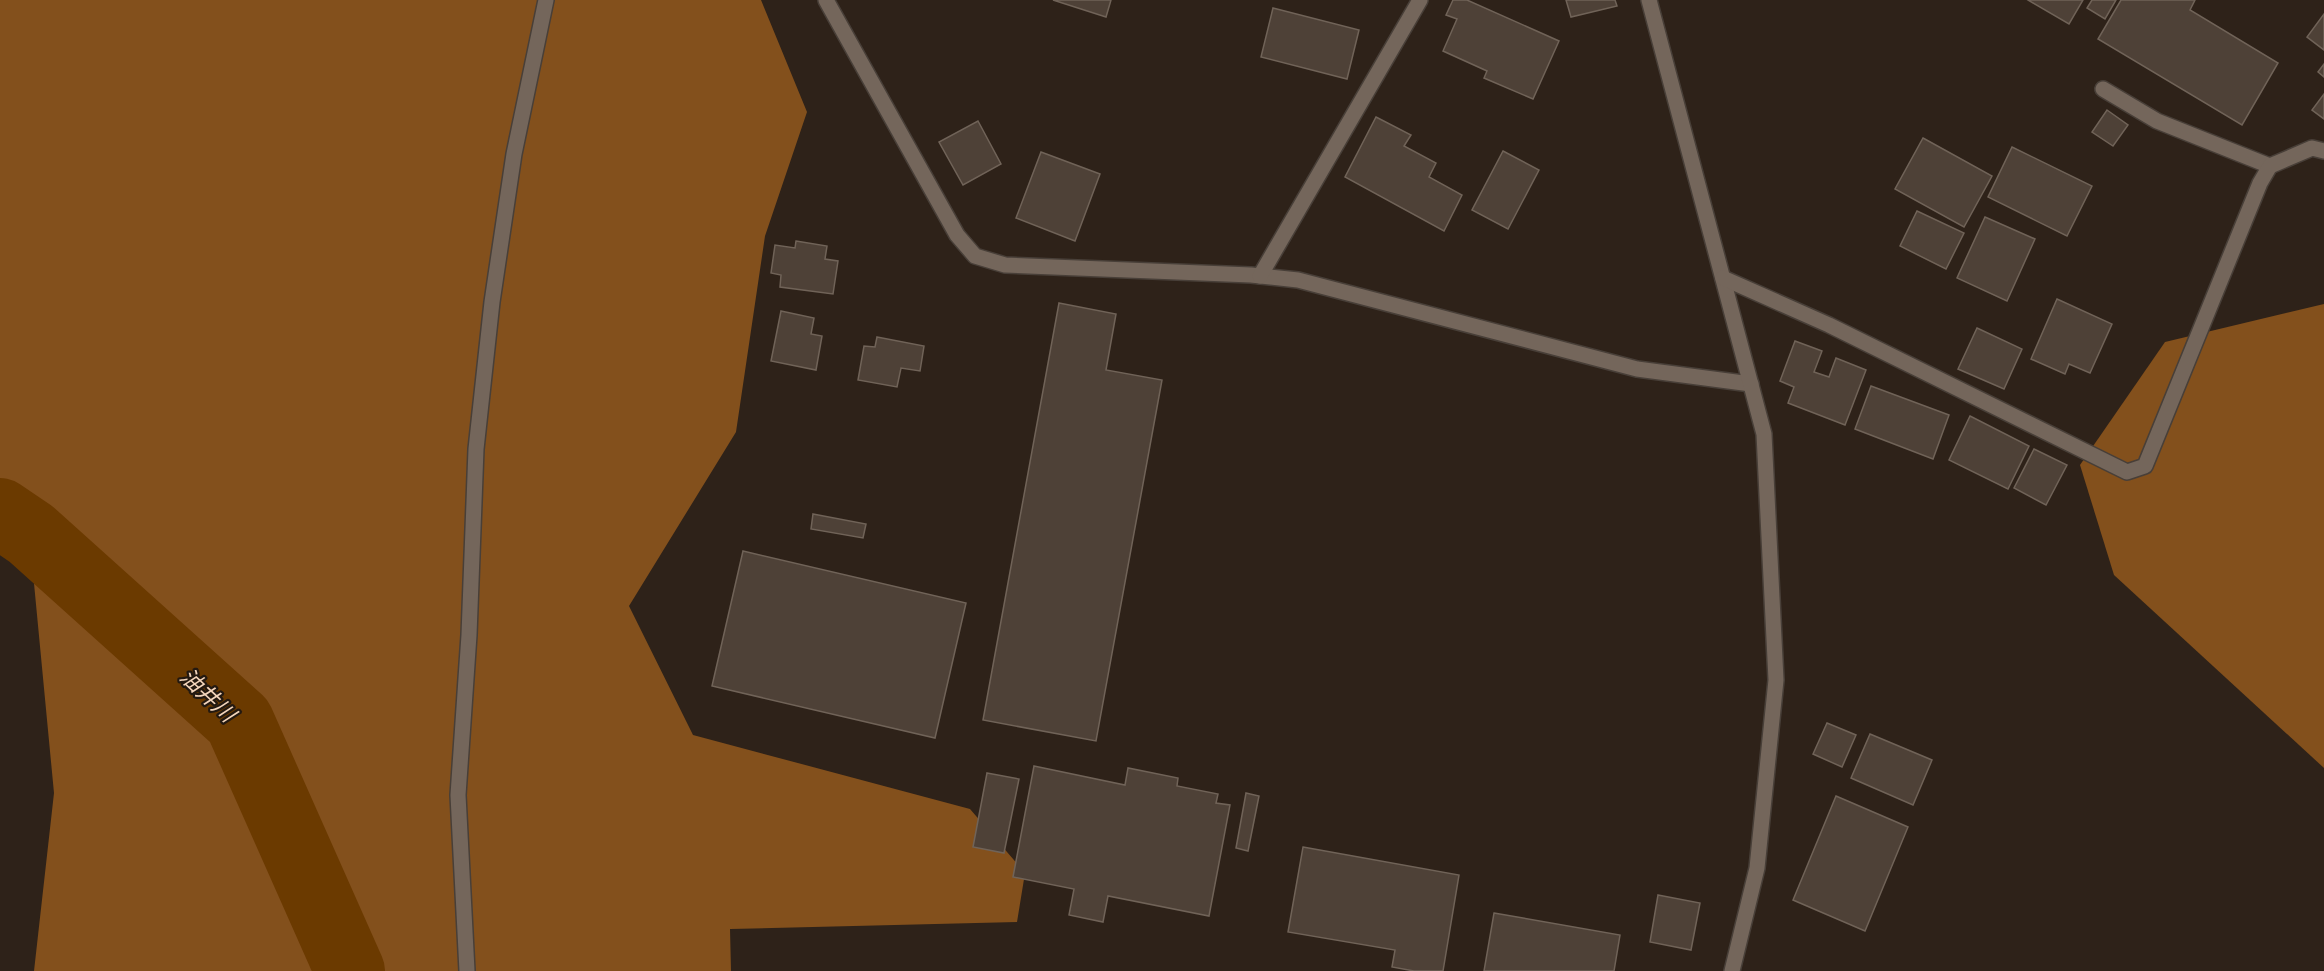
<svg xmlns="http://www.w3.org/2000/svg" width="2324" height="971" viewBox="0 0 2324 971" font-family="'Sofia Sans Condensed','Noto Sans JP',sans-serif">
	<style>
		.forest { fill: #83501c }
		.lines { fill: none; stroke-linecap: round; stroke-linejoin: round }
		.river { stroke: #6b3a00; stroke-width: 70 }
		.building { fill: #4e4137; stroke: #706358; stroke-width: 1.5 }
		.minor-casing { stroke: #483f38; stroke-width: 18 }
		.minor { stroke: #74665b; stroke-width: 15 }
		.labels { text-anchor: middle; stroke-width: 4.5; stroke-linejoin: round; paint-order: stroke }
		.water-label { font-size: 22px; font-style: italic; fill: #f4d5bb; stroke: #241910 }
	</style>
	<rect width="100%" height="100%" fill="#2e2219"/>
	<g class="forest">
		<path d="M0,0H761L807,112L765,236L736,432L629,606L693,735L970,809L1025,873L1017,922L730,929L731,971H34L54,793L27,510L0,484Z"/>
		<path d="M2324,304V768L2114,575L2080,465L2165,342Z"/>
	</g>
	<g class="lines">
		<path class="river" d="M0,513L31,534L239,721L350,971"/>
	</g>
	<g class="building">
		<path d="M1053,0H1111L1106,17Z"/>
		<path d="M1453,0H1467L1559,41L1533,99L1484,78L1487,71L1443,51L1457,19L1446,15Z"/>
		<path d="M1566,0H1615L1617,6L1571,17Z"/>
		<path d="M2028,0H2083L2069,24Z"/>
		<path d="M2092,0H2116L2105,19L2087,8Z"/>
		<path d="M2121,0H2195L2190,10L2278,63L2242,125L2098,39Z"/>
		<path d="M1273,8L1359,30L1347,79L1261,57Z"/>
		<path d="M2324,14V50L2307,37Z"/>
		<path d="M2324,64V77L2318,72Z"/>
		<path d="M2324,94V119L2312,110Z"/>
		<path d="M2107,110L2128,125L2113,146L2092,132Z"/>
		<path d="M1376,117L1411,135L1404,146L1436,163L1429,177L1462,195L1444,231L1345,177Z"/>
		<path d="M978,121L1001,164L963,185L939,142Z"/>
		<path d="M1923,138L1992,176L1964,227L1895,189Z"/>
		<path d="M2012,147L2092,186L2067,236L1988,197Z"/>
		<path d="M1503,151L1539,170L1508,229L1472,210Z"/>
		<path d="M1041,152L1100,174L1075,241L1016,218Z"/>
		<path d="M1917,211L1964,233L1946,269L1900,246Z"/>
		<path d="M1985,217L2035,239L2007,301L1957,278Z"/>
		<path d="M796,241L827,246L825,259L838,261L833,294L780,287L781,275L771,273L775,245L795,248Z"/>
		<path d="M2057,299L2112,324L2090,373L2069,364L2065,374L2031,359Z"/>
		<path d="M1059,303L1116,314L1106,370L1162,380L1096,741L983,720Z"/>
		<path d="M781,311L814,318L811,334L822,336L816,370L771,361Z"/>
		<path d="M1977,328L2022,349L2004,389L1958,369Z"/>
		<path d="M877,337L924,346L920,371L901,368L897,387L858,380L864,346L875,347Z"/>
		<path d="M1795,341L1822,351L1814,372L1829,377L1836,358L1866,370L1845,425L1788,403L1794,387L1780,381Z"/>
		<path d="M1871,386L1949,415L1933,459L1855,429Z"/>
		<path d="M1970,416L2029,446L2008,489L1949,460Z"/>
		<path d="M2034,449L2067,465L2046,505L2014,488Z"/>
		<path d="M813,514L866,524L863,538L811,529Z"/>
		<path d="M743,551L966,603L935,738L712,686Z"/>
		<path d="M1827,723L1856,735L1842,767L1813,754Z"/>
		<path d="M1870,734L1932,760L1913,805L1851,778Z"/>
		<path d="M1034,766L1125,785L1128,768L1178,778L1177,786L1218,794L1216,803L1230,805L1209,916L1108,896L1103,922L1069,915L1074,889L1013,877Z"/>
		<path d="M987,773L1019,779L1004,853L973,847Z"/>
		<path d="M1246,793L1259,796L1248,851L1236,848Z"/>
		<path d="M1836,796L1908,827L1865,931L1793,900Z"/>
		<path d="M1303,847L1459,875L1443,971H1414L1392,967L1395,950L1288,932Z"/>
		<path d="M1658,895L1700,903L1691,950L1650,942Z"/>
		<path d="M1494,913L1620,935L1614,971H1484Z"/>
	</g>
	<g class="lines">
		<g class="minor-casing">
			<g id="minor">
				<path d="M826,0L957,235L975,256L1005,265L1251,275L1298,280L1637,369L1751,384"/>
				<path d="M1649,0L1764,434L1776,680L1757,868L1732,971"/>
				<path d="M2103,89L2157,121L2270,166"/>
				<path d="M1260,276L1420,0"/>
				<path d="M1723,278L1829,325L2127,472L2145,466L2260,183L2270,166L2312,148L2324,151"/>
				<path d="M467,971L458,795L469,635L476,449L492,302L514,154L546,0"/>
			</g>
		</g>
		<use href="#minor" class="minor"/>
	</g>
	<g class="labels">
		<g class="water-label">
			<text transform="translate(208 695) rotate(43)" y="8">油井川</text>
		</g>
	</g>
</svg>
